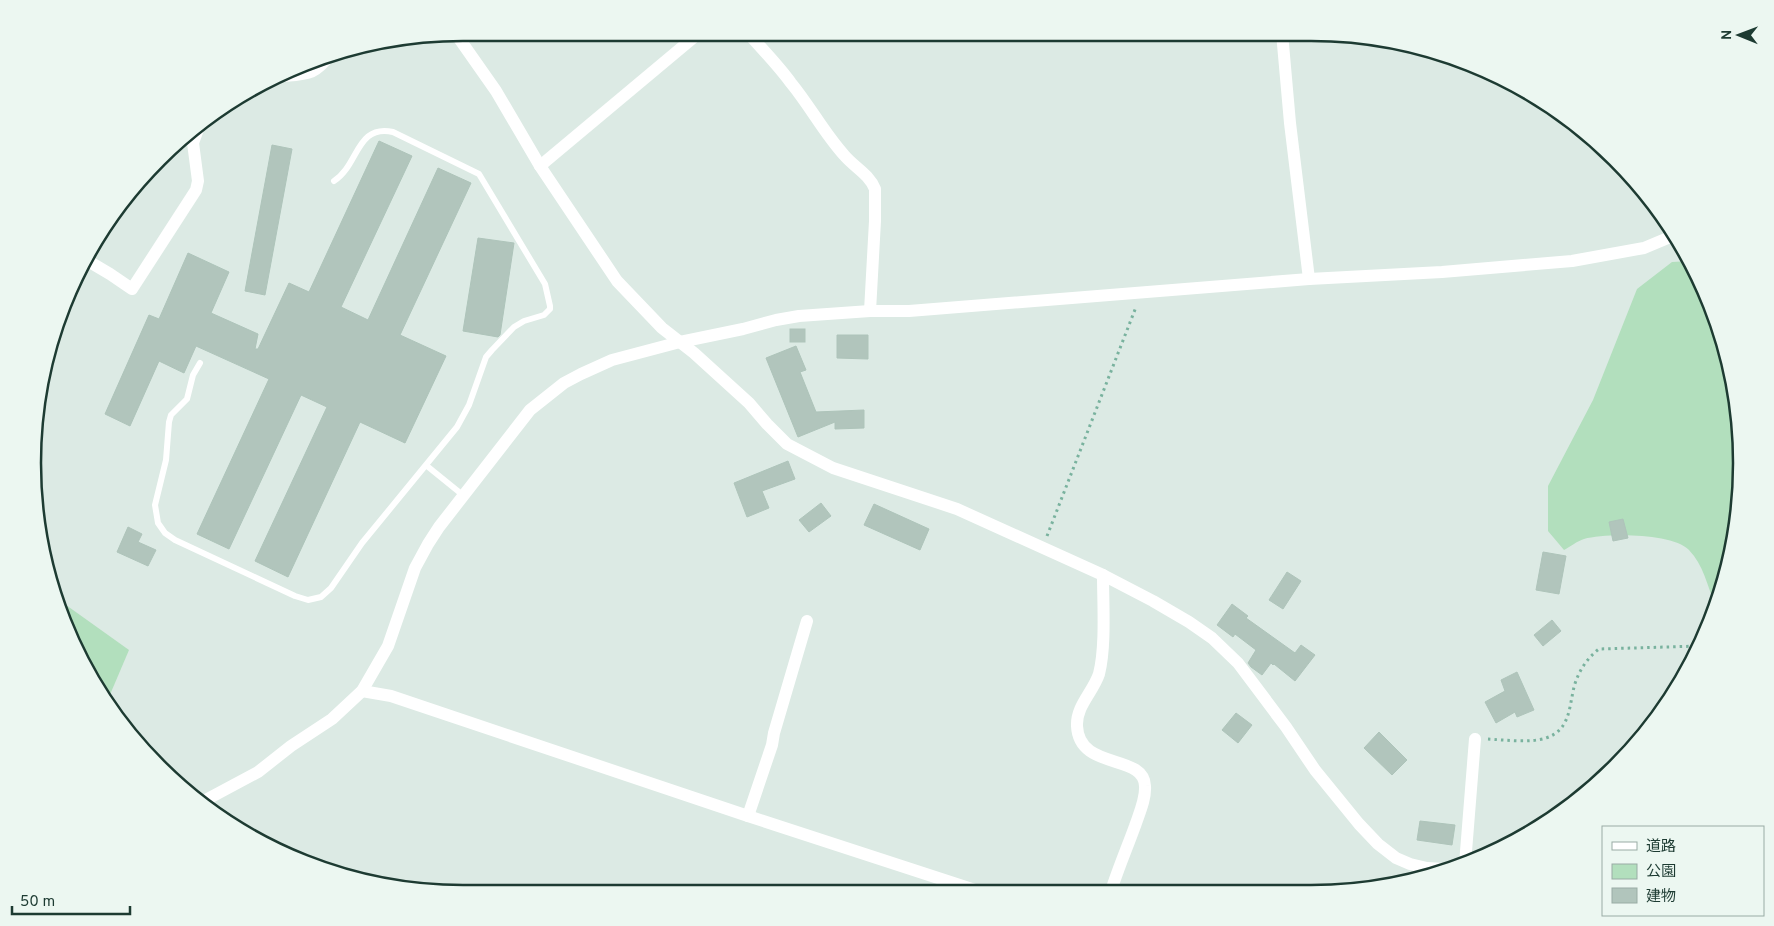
<svg xmlns="http://www.w3.org/2000/svg" width="1774" height="926" viewBox="0 0 1774 926" font-family="Overpass,'Noto Sans JP',sans-serif">
	<style>
		.green { fill: #b2dfbd }
		.building { fill: #b1c5bc; stroke: #aec4ba }
		.lines { fill: none; stroke-linecap: round; stroke-linejoin: round }
		.path { stroke: #79b29e; stroke-width: 3; stroke-dasharray: 2.5 4; stroke-linecap: butt }
		.lane { stroke: #fff; stroke-width: 6 }
		.street { stroke: #fff; stroke-width: 12 }
		.rim { fill: none; stroke: #1d3b32; stroke-width: 2.5 }
	</style>
	<rect width="100%" height="100%" fill="#dceae4"/>
	<g class="green">
		<path d="M1690,261L1719,325L1738,407L1741,491L1727,575L1715,605C1708,587 1703,564 1689,550C1672,533 1606,533 1584,539C1577,541 1570,547 1564,550L1548,531V486L1593,400L1637,289L1672,262Z"/>
		<path d="M59,600L129,650L109,697L65,628Z"/>
	</g>
	<g class="building">
		<path d="M379,141L412,156L341,307L368,320L438,168L471,183L400,335L446,356L405,443L360,422L288,577L255,561L327,407L301,395L229,549L197,534L269,379L196,346L184,373L159,361L130,426L105,414L149,315L159,319L188,253L229,272L211,313L258,334L255,349H258L289,283L309,292Z"/>
		<path d="M272,145L292,149L265,295L245,291Z"/>
		<path d="M478,238L514,243L500,335L498,337L463,331Z"/>
		<rect x="790" y="329" width="15" height="13"/>
		<path d="M837,335H868V359L837,358Z"/>
		<path d="M796,346L806,370L800,372L816,412L864,410V428L835,429V422L798,437L766,358Z"/>
		<path d="M788,461L795,479L762,491L769,508L747,517L734,483Z"/>
		<path d="M821,503L831,516L809,532L799,520Z"/>
		<path d="M874,504L929,529L920,550L864,525Z"/>
		<path d="M1623,519L1628,538L1613,541L1609,522Z"/>
		<path d="M128,527L142,534L138,542L156,550L148,566L117,552Z"/>
		<path d="M1543,552L1566,556L1559,594L1536,590Z"/>
		<path d="M1287,572L1301,581L1283,609L1269,600Z"/>
		<path d="M1232,604L1248,616L1246,618L1295,653L1301,645L1315,655L1295,681L1274,664L1273,665L1271,663L1262,675L1251,667L1248,663L1256,650L1235,634L1233,637L1217,625Z"/>
		<path d="M1552,620L1561,631L1543,646L1534,635Z"/>
		<path d="M1517,672L1534,710L1517,717L1515,712L1496,723L1485,702L1505,691L1501,680Z"/>
		<path d="M1236,713L1252,725L1238,743L1222,730Z"/>
		<path d="M1379,732L1407,760L1392,775L1364,748Z"/>
		<path d="M1420,821L1455,825L1452,845L1417,840Z"/>
	</g>
	<g class="lines">
		<g class="path">
			<path d="M1047,536L1136,307"/>
			<path d="M1488,739C1504,740 1532,743 1546,738C1570,730 1569,708 1574,687C1578,672 1587,658 1599,649L1700,646"/>
		</g>
		<g class="lane">
			<path d="M200,363L193,375L187,399L171,415L169,422L166,460L155,505L158,523L165,533L175,540L295,596L308,600L321,597L331,588L362,543L457,427L469,405L486,357L492,350L514,327L524,321L544,315L550,309V306L545,284L479,174L393,132C356,124 359,165 334,181"/>
			<path d="M427,466L464,496"/>
		</g>
		<g class="street">
			<path d="M748,33C762,49 778,65 791,83C810,106 824,133 844,155C854,167 869,174 875,189V221L870,311"/>
			<path d="M1282,33L1290,123L1309,279"/>
			<path d="M456,34L496,91L540,166L617,281L662,328L694,353L749,403L767,424L787,444L833,468L957,509L1103,575L1153,601L1189,622L1212,638L1238,663L1286,727L1315,770L1359,824L1378,844L1396,858L1410,864L1427,868L1444,869"/>
			<path d="M285,76C310,74 315,74 331,54"/>
			<path d="M540,166L699,33"/>
			<path d="M88,261L110,274L132,289L196,190L198,181L193,143L201,121"/>
			<path d="M1103,575C1103,604 1106,646 1099,674C1093,692 1076,706 1077,726C1079,771 1144,753 1145,786C1146,799 1139,814 1135,826C1127,848 1118,869 1111,891"/>
			<path d="M362,691L391,696L748,816L978,891"/>
			<path d="M200,803L258,772L291,746L332,719L362,691L388,646L415,568L428,544L439,527L530,410L564,383L581,374L612,360L680,342L743,329L776,320L799,316L870,311H909L1309,279L1442,272L1572,261L1644,248L1675,235"/>
			<path d="M748,816L772,745L774,733L807,621"/>
			<path d="M1465,864L1475,739"/>
		</g>
	</g>
	<path d="M0 0H1774V926H0ZM463 41H1311A422 422 0 0 1 1733 463V463A422 422 0 0 1 1311 885H463A422 422 0 0 1 41 463V463A422 422 0 0 1 463 41Z" fill="#ecf7f1" fill-rule="evenodd"/>
	<path class="rim" d="M463 41H1311A422 422 0 0 1 1733 463V463A422 422 0 0 1 1311 885H463A422 422 0 0 1 41 463V463A422 422 0 0 1 463 41Z"/>
	<rect x="1602" y="826" width="162" height="90" fill="#ecf7f1" stroke="#99aca5"/>
	<rect x="1612" y="842" width="25" height="8" fill="#ffffff" stroke="#99aca5"/>
	<text x="1646" y="851" font-size="15" fill="#1d3b32">道路</text>
	<rect x="1612" y="864" width="25" height="15" fill="#b2dfbd" stroke="#99aca5"/>
	<text x="1646" y="876" font-size="15" fill="#1d3b32">公園</text>
	<rect x="1612" y="888" width="25" height="15" fill="#b1c5bc" stroke="#99aca5"/>
	<text x="1646" y="901" font-size="15" fill="#1d3b32">建物</text>
	<g transform="translate(1739 35) rotate(271)" stroke="#ecf7f1" stroke-width="4" paint-order="stroke">
	<path d="M0-4L9 19L0 12L-9 19Z" fill="#1d3b32"/>
	<text y="-8" font-size="14" font-weight="bold" text-anchor="middle" fill="#1d3b32">N</text>
	</g>
	<path d="M12 906v8h118v-8" fill="none" stroke="#1d3b32" stroke-width="2.5"/>
	<text x="20" y="906" font-size="15" fill="#1d3b32" stroke="#ecf7f1" stroke-width="4" paint-order="stroke">50 m</text>
</svg>
